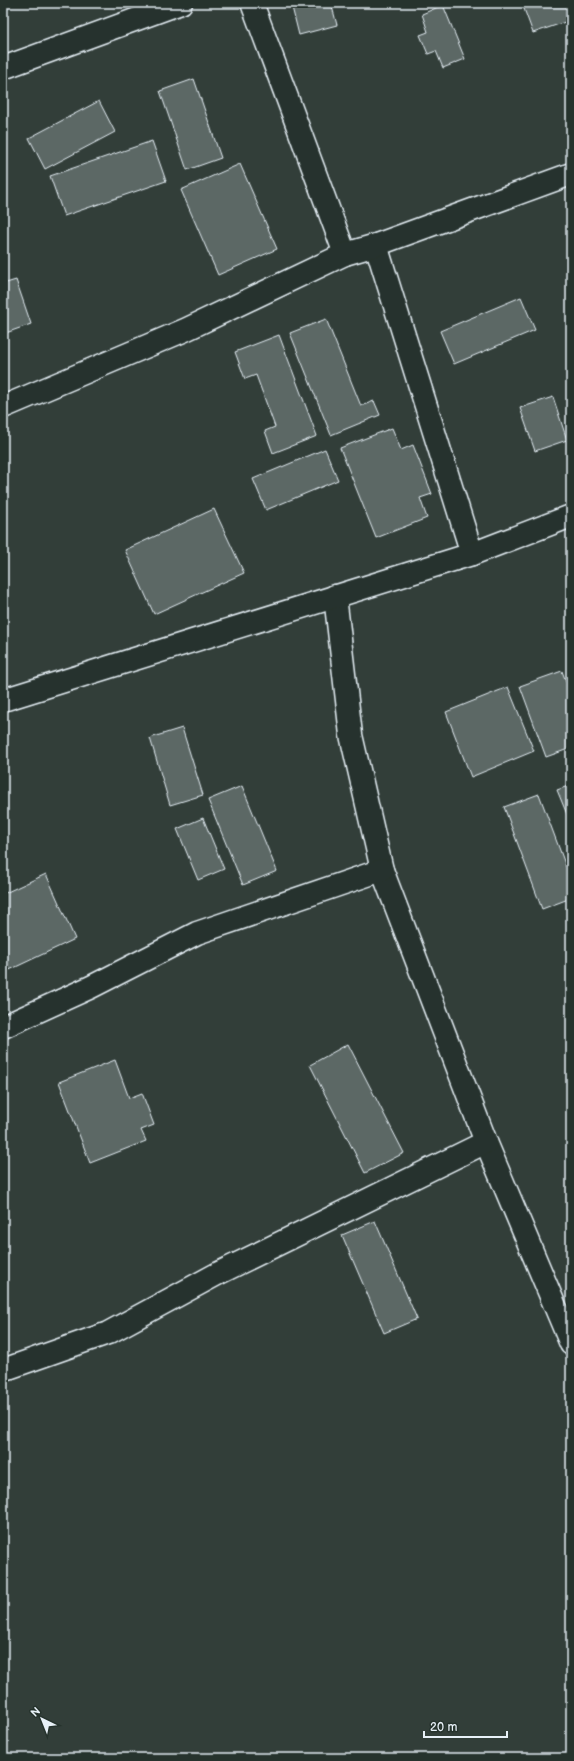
<svg xmlns="http://www.w3.org/2000/svg" width="574" height="1761" viewBox="0 0 574 1761" font-family="'Balsamiq Sans',sans-serif">
	<style>
		.building { fill: #5c6865; stroke: #e8f1f8 }
		.lines { fill: none; stroke-linecap: round; stroke-linejoin: round }
		.street-casing { stroke: #e8f1f8; stroke-width: 25 }
		.street { stroke: #26332d; stroke-width: 22 }
	</style>
	<rect width="100%" height="100%" fill="#323e39"/>
	<filter id="ink" filterUnits="userSpaceOnUse"><feTurbulence type="fractalNoise" baseFrequency=".025" numOctaves="2"/><feDisplacementMap in="SourceGraphic" scale="8" xChannelSelector="R" yChannelSelector="G"/><feConvolveMatrix kernelMatrix="1 2 1 2 8 2 1 2 1" color-interpolation-filters="sRGB"/></filter>
	<g filter="url(#ink)">
		<g class="building">
			<path d="M291,3H331L337,25L299,35Z"/>
			<path d="M530,3H567L571,20L533,33L523,6Z"/>
			<path d="M443,5L465,59L443,68L436,51L428,54L420,35L428,32L422,14Z"/>
			<path d="M194,79L221,158L187,170L160,91Z"/>
			<path d="M99,101L115,132L45,169L29,138Z"/>
			<path d="M152,141L166,181L64,216L50,176Z"/>
			<path d="M240,164L277,249L218,275L181,190Z"/>
			<path d="M16,280L31,324L3,334V284Z"/>
			<path d="M521,297L535,330L454,364L440,331Z"/>
			<path d="M326,319L361,406L374,401L380,415L331,435L290,333Z"/>
			<path d="M279,335L317,436L273,453L265,431L275,427L256,375L245,379L235,352Z"/>
			<path d="M553,397L567,440L535,451L520,408Z"/>
			<path d="M392,428L401,450L413,445L432,494L420,498L427,518L376,538L340,448Z"/>
			<path d="M325,449L338,480L266,510L253,479Z"/>
			<path d="M214,509L244,573L154,614L125,550Z"/>
			<path d="M562,671L571,695V748L546,757L520,686Z"/>
			<path d="M508,687L534,751L471,777L446,712Z"/>
			<path d="M182,728L203,795L170,805L150,738Z"/>
			<path d="M571,785V824L557,790Z"/>
			<path d="M242,786L277,871L243,885L208,800Z"/>
			<path d="M539,794L571,880V898L542,909L504,807Z"/>
			<path d="M203,818L224,869L198,880L177,829Z"/>
			<path d="M46,874L75,939L3,973V894Z"/>
			<path d="M348,1044L404,1153L365,1173L310,1065Z"/>
			<path d="M115,1060L129,1098L142,1093L154,1125L141,1130L146,1141L90,1163L59,1082Z"/>
			<path d="M375,1221L417,1319L384,1333L342,1235Z"/>
		</g>
		<g class="lines">
			<g class="street-casing">
				<g id="street">
					<path d="M252,3L345,254"/>
					<path d="M3,68L181,3"/>
					<path d="M376,245L472,554"/>
					<path d="M3,407L185,330L345,254L376,245L571,174"/>
					<path d="M335,596L351,735L382,870L486,1142L571,1344"/>
					<path d="M3,700L472,554L571,516"/>
					<path d="M3,1027L91,987L197,933L382,870"/>
					<path d="M3,1370L108,1333L217,1274L486,1142"/>
				</g>
			</g>
			<use href="#street" class="street"/>
		</g>
	</g>
	<rect width="574" height="1761" fill="none" stroke="#26332d" stroke-width="16"/>
	<rect x="8" y="8" width="558" height="1745" fill="none" stroke="#e8f1f8" stroke-width="1.5" filter="url(#ink)"/>
	<g transform="translate(42 1719) rotate(317)" stroke="#26332d" stroke-width="3" paint-order="stroke">
	<path d="M0-3L7 15L0 10L-7 15Z" fill="#e8f1f8"/>
	<text y="-6" font-size="11" font-weight="bold" text-anchor="middle" fill="#e8f1f8">N</text>
	</g>
	<path d="M424 1731v6h83v-6" fill="none" stroke="#e8f1f8" stroke-width="2"/>
	<text x="430" y="1731" font-size="12" fill="#e8f1f8" stroke="#26332d" stroke-width="3" paint-order="stroke">20 m</text>
</svg>
